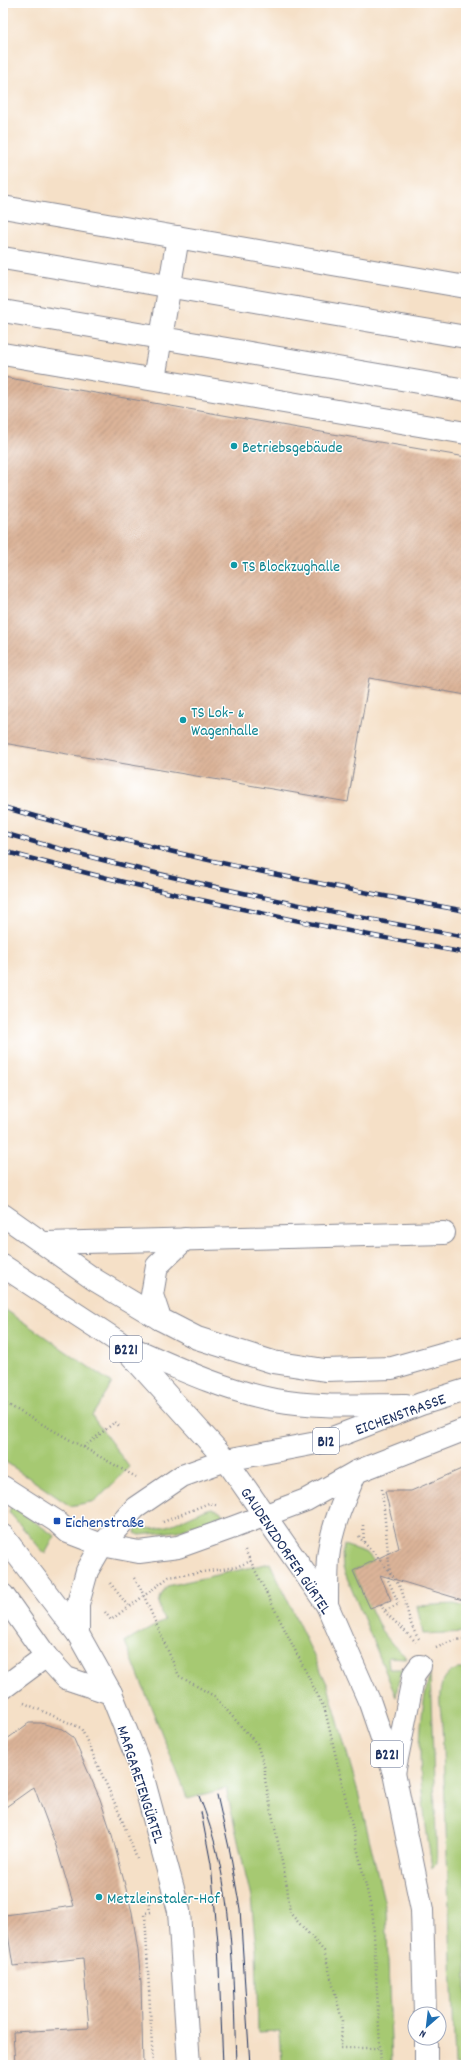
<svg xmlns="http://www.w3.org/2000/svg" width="469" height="2068" viewBox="0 0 469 2068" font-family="Dekko,sans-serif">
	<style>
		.green { fill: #a6c972; stroke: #607c68 }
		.building { fill: url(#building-hatch) }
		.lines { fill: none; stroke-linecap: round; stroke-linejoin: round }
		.minor-casing { stroke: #888892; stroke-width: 24 }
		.major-casing { stroke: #888892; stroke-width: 24 }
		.path { stroke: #888892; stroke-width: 2.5; stroke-dasharray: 1 3; stroke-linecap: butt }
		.minor { stroke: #fff; stroke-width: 22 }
		.major { stroke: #fff; stroke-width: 22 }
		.tram { stroke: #1b2f5e; stroke-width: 1 }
		.rail-casing { stroke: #1b2f5e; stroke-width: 4.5 }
		.rail { stroke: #fff; stroke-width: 3; stroke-dasharray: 9; stroke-linecap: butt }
		.culture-dot { fill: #0f9aa8; stroke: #fff; stroke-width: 1.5 }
		.transit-dot { fill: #1a4fb4; stroke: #fff; stroke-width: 1.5 }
		.labels { text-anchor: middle; stroke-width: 3; stroke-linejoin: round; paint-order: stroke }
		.shield { fill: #fff; stroke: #5f6d8e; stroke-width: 1 }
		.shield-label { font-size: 15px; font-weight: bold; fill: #1b2f5e }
		.culture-label { font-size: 16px; fill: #0d838f; stroke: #fff; text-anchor: start }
		.street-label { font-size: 16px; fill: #1b2f5e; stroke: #fff }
		.transit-label { font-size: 16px; fill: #164399; stroke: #fff; text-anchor: start }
	</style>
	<defs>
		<pattern id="building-hatch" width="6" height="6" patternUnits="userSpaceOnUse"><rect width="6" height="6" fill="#dcb499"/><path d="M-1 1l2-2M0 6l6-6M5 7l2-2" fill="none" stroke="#bc9b86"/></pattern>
	</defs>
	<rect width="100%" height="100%" fill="#fff"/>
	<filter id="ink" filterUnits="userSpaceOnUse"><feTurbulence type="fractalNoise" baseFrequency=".025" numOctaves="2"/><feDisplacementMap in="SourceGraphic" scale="8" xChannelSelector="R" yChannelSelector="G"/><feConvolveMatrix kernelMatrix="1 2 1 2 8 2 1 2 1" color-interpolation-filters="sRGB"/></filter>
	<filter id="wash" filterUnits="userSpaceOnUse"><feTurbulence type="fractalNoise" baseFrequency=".012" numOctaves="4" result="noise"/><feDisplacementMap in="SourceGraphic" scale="16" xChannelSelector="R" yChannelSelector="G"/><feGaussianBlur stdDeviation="0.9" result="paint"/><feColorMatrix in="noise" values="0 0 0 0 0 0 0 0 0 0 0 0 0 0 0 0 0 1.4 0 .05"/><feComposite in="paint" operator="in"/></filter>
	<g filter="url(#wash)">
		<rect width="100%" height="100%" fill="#f5e0c7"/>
		<g class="green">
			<path d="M3,1308L112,1383L92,1416L129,1467L96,1501L70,1506L3,1460Z"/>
			<path d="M11,1507L19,1511L55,1536L45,1554L9,1512Z"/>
			<path d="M212,1508L220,1511L223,1515L177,1531L140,1535L135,1533L136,1529L140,1525C158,1538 193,1512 212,1508Z"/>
			<path d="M344,1545L367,1553L374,1561L353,1571L381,1630L393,1645L407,1658L388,1657L389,1669H403L398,1683L396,1697L343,1568L342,1554Z"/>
			<path d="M270,1563L328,1686L358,1792L386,1909L392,2065H282L280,2031L258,2032L256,1948L251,1898L226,1788L188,1799L125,1642L164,1621C158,1605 157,1600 167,1586Z"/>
			<path d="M454,1604L466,1607V1632L423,1634L417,1606Z"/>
			<path d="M457,1669H466V2065H455L442,1724C440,1705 434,1677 457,1669Z"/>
			<path d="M430,1673L437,1863L432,1868C422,1800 412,1741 430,1673Z"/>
		</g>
		<g id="blocks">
			<g class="building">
				<path d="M3,377L466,457V695L369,678L348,802L3,743Z"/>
				<path d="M466,1467V1601L380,1575L391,1600L370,1608L353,1571L399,1548L385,1491H411Z"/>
				<path d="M29,1723H41L62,1729L73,1737L100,1799L112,1835L132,1912L138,1951L141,1983L143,2065H15L13,2032L89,2028L83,1958L13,1966L5,1915L74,1906L56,1846L34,1787L3,1809V1742Z"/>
			</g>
		</g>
	</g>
	<g filter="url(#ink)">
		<use href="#blocks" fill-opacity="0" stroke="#888892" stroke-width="1"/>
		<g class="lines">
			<g class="minor-casing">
				<g id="minor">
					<path d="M3,207L466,287"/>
					<path d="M3,258L466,337"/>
					<path d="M3,311L466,390"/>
					<path d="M3,354L466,433"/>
					<path d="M154,379L178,237"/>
					<path d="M3,1215L95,1280L160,1319L197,1338L273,1362L325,1370L392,1368L466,1347"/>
					<path d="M45,1243L444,1233"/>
					<path d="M160,1319L152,1295L157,1266L185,1239"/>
					<path d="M3,1595L46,1656L66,1678L111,1693"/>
					<path d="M3,1688L46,1656"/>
					<path d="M394,1773L414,1674L420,1666"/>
				</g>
			</g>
			<g class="major-casing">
				<g id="major">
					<path d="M3,1266L119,1342L226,1460L327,1605L370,1703L394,1773L422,1910L425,2014"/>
					<path d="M127,1346C175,1367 223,1390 275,1400C318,1408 363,1405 406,1405"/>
					<path d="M3,1487L56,1521L68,1532L102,1545L139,1552L178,1547L234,1527L306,1500L356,1472L466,1429"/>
					<path d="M3,1536L78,1634L111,1693L139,1763L179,1911L189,2065"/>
					<path d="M327,1605C327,1589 327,1573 328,1558C331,1528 344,1499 356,1472"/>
					<path d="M78,1634V1604L87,1571L102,1545L135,1508L182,1476L226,1460L322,1442L421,1404L466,1390"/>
					<path d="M426,2038V2065"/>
				</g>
			</g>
			<g class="path">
				<path d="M3,1402L136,1477"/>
				<path d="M84,1447L115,1422L120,1427"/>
				<path d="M382,1489L390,1573L388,1580L399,1604L384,1611"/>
				<path d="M163,1522L209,1503L216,1505"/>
				<path d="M363,1525L364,1542"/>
				<path d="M359,1536C364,1544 371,1549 377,1556C385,1566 395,1578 401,1589C408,1606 408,1627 421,1641"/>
				<path d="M245,1550L325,1710L373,1916L381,2065"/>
				<path d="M134,1578L140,1587L179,1676L214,1696L257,1744L265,1769V1780L287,1886L290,1913L324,1951L342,2020L341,2048H380"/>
				<path d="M110,1583L129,1607L169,1577L236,1567L251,1561"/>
				<path d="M381,1604L384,1611L416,1642"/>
				<path d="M105,1612L111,1620L128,1607"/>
				<path d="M436,1648L454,1640L466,1639"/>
				<path d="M24,1703L81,1728L121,1817L137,1859"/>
				<path d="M149,1904L150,1912"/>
				<path d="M151,1912L145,1913L153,2065"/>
			</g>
			<use href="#minor" class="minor"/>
			<use href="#major" class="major"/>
			<g class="tram">
				<path d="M217,1795L230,1852L240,1909L250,2065"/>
				<path d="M199,1796C234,1880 233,1975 236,2065"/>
				<path d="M201,1812L211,1864L218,1943L223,2065"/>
			</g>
			<g class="rail-casing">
				<g id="rail">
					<path d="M3,807C155,852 310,883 466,911"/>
					<path d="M3,833C155,877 310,909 466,937"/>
					<path d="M3,851C156,893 310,925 466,953"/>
				</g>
			</g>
			<use href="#rail" class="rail"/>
		</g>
	</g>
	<g class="culture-dot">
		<circle cx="234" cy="446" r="4"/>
		<circle cx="234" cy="565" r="4"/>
		<circle cx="183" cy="720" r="4"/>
		<circle cx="99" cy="1897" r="4"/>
	</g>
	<rect class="transit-dot" x="53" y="1517" width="8" height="8" rx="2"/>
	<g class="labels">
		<g class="shield">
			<rect x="110" y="1336" width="32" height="26" rx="3"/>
			<rect x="313" y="1428" width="26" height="26" rx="3"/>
			<rect x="371" y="1741" width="32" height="26" rx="3"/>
		</g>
		<g class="shield-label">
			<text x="126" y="1354">B221</text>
			<text x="326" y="1446">B12</text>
			<text x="387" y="1759">B221</text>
		</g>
		<g class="culture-label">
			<text x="242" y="452">Betriebsgebäude</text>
			<text x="242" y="571">TS Blockzughalle</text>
			<text x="191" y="717">TS Lok- &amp;<tspan x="191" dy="18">Wagenhalle</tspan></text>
			<text x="107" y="1903">Metzleinstaler-Hof</text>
		</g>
		<g class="street-label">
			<text transform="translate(400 1413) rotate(-20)" y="6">EICHENSTRASSE</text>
			<text transform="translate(287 1550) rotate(56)" y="6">GAUDENZDORFER GÜRTEL</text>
			<text transform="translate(142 1784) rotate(72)" y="6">MARGARETENGÜRTEL</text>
		</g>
		<g class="transit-label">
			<text x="65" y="1527">Eichenstraße</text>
		</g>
	</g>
	<rect width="469" height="2068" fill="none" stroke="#fff" stroke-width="16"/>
	<g transform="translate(427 2026) rotate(208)"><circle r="19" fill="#ffffff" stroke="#a4acbf"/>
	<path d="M0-3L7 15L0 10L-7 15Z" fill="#1f6fb2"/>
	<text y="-6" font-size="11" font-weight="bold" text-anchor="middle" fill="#1b2f5e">N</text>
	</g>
</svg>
